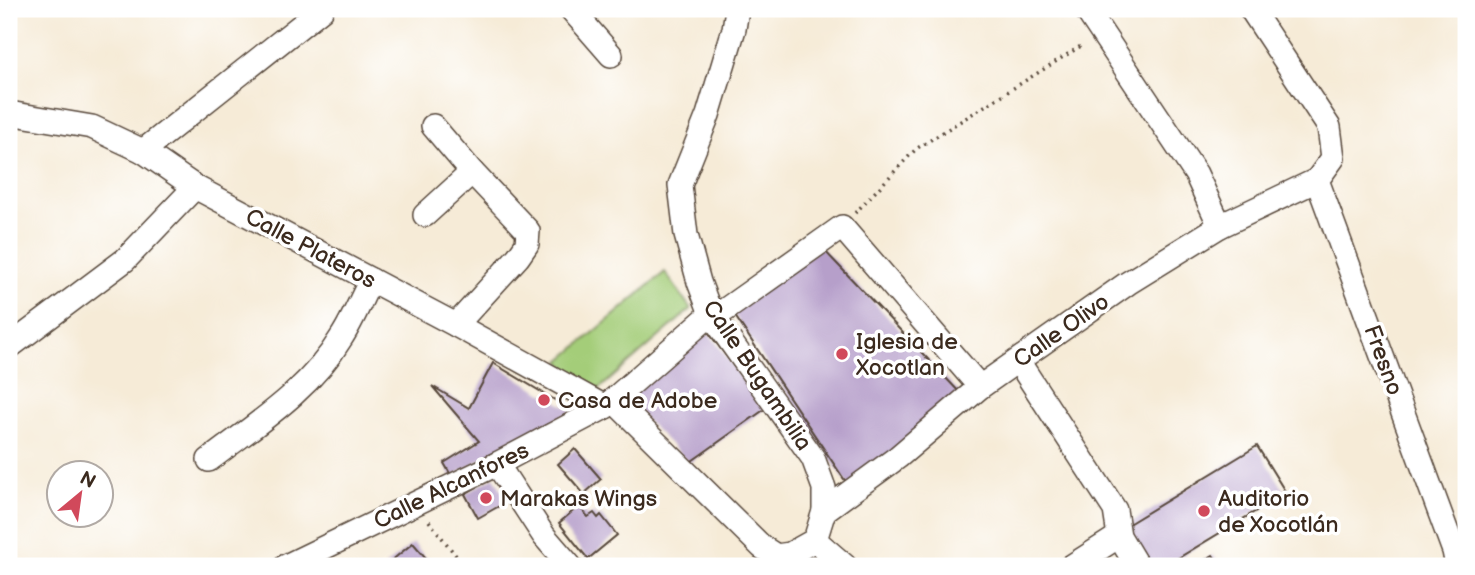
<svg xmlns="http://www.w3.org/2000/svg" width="1475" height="575" viewBox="0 0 1475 575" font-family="'Balsamiq Sans',sans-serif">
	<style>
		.green { fill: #a4cd79; stroke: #707c4c; stroke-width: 2 }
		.building { fill: #b69fca }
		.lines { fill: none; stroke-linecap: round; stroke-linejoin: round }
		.minor-casing { stroke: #57473a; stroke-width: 26 }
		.path { stroke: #57473a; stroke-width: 3.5; stroke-dasharray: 2 5; stroke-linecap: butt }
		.minor { stroke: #fff; stroke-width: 23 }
		.poi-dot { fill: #d1495b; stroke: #fff; stroke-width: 2.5 }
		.labels { text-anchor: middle; stroke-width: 7; stroke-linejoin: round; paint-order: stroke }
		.street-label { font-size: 23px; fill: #3b2a1e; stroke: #fff }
		.poi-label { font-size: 23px; fill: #3b2a1e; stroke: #fff; text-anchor: start }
	</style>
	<rect width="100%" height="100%" fill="#fff"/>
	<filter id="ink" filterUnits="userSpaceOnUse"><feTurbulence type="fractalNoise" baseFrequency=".0143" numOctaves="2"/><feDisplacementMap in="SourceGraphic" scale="14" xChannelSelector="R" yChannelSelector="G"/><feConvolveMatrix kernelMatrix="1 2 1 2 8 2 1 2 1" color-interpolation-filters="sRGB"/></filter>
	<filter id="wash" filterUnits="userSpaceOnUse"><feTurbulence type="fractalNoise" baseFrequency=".00686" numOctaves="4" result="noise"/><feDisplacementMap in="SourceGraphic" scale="28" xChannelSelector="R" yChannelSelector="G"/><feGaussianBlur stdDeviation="1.57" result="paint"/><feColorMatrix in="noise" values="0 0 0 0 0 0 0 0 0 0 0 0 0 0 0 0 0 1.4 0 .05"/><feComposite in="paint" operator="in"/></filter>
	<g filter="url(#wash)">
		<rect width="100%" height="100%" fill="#f6ebd7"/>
		<path class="green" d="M665,272L691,309L590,397L560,361Z"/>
		<g id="blocks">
			<g class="building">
				<path d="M821,247L963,396L850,488L733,313Z"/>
				<path d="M706,329L765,409L689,463L624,398Z"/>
				<path d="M493,363L573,411L538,429L512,445L486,456L452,477L444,463L479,441L432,386L469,408Z"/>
				<path d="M1257,446L1286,493L1165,566H1145L1122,528Z"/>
				<path d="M575,449L601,479L584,494L558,464Z"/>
				<path d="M494,477L508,501L478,518L465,494Z"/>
				<path d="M579,506L588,517L594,513L598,518L601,515L617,535L588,559L559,523Z"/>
				<path d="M413,543L433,566H385Z"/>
				<path d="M1213,555L1220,566H1195Z"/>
			</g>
		</g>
	</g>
	<g filter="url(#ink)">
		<use href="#blocks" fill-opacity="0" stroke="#57473a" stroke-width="2"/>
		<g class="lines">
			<g class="minor-casing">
				<g id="minor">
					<path d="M571,9L611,55"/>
					<path d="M737,9L734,29L708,115L680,185L686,235L699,282L711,314L813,458L824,488V511L815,540"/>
					<path d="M1086,9L1196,174L1220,226"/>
					<path d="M1251,9L1329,127L1333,158L1317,180L1454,551L1457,566"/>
					<path d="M9,113L92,127L143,151L195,187L456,325L605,407"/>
					<path d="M433,126L472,172L528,231L527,244L518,257L456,325"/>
					<path d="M143,151L322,9"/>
					<path d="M425,215L472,172"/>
					<path d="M9,347L125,260L195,187"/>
					<path d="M1018,361L1115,510L1119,536L1137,566"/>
					<path d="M613,400L762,547L776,556L790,554L815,540"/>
					<path d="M209,460C257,423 309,391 341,338C353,320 361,299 371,280"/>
					<path d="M497,464L544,536L570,566"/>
					<path d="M824,511L898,457L980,387L1128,283L1220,226L1317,180"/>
					<path d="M815,540L845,566"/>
					<path d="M286,566L497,464L605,407L711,314L725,310L842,227L980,387"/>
					<path d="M1072,566L1119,536"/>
				</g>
			</g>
			<g class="path">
				<path d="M855,213L916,149L1084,44"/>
				<path d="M429,521L464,566"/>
			</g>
			<use href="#minor" class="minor"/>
		</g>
	</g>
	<g class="poi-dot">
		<circle cx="842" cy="354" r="7"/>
		<circle cx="544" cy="400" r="7"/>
		<circle cx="486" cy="498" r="7"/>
		<circle cx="1204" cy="511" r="7"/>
	</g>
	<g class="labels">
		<g class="street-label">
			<text transform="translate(311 248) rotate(28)" y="8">Calle Plateros</text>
			<text transform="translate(1061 330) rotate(-35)" y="8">Calle Olivo</text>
			<text transform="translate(1384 360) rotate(70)" y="8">Fresno</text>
			<text transform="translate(758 375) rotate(56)" y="8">Calle Bugambilia</text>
			<text transform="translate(451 485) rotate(-26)" y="8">Calle Alcanfores</text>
		</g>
		<g class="poi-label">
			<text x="856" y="349">Iglesia de<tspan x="856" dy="26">Xocotlan</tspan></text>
			<text x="558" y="408">Casa de Adobe</text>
			<text x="500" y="506">Marakas Wings</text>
			<text x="1218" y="506">Auditorio<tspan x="1218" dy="26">de Xocotlán</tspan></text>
		</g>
	</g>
	<rect width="1475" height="575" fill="none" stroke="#fff" stroke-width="35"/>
	<g transform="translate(80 494) rotate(29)"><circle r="33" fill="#ffffff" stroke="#b1aaa5" stroke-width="2"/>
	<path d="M0-5L12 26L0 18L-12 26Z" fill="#d1495b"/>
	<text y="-10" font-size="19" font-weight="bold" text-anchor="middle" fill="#3b2a1e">N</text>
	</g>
</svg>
